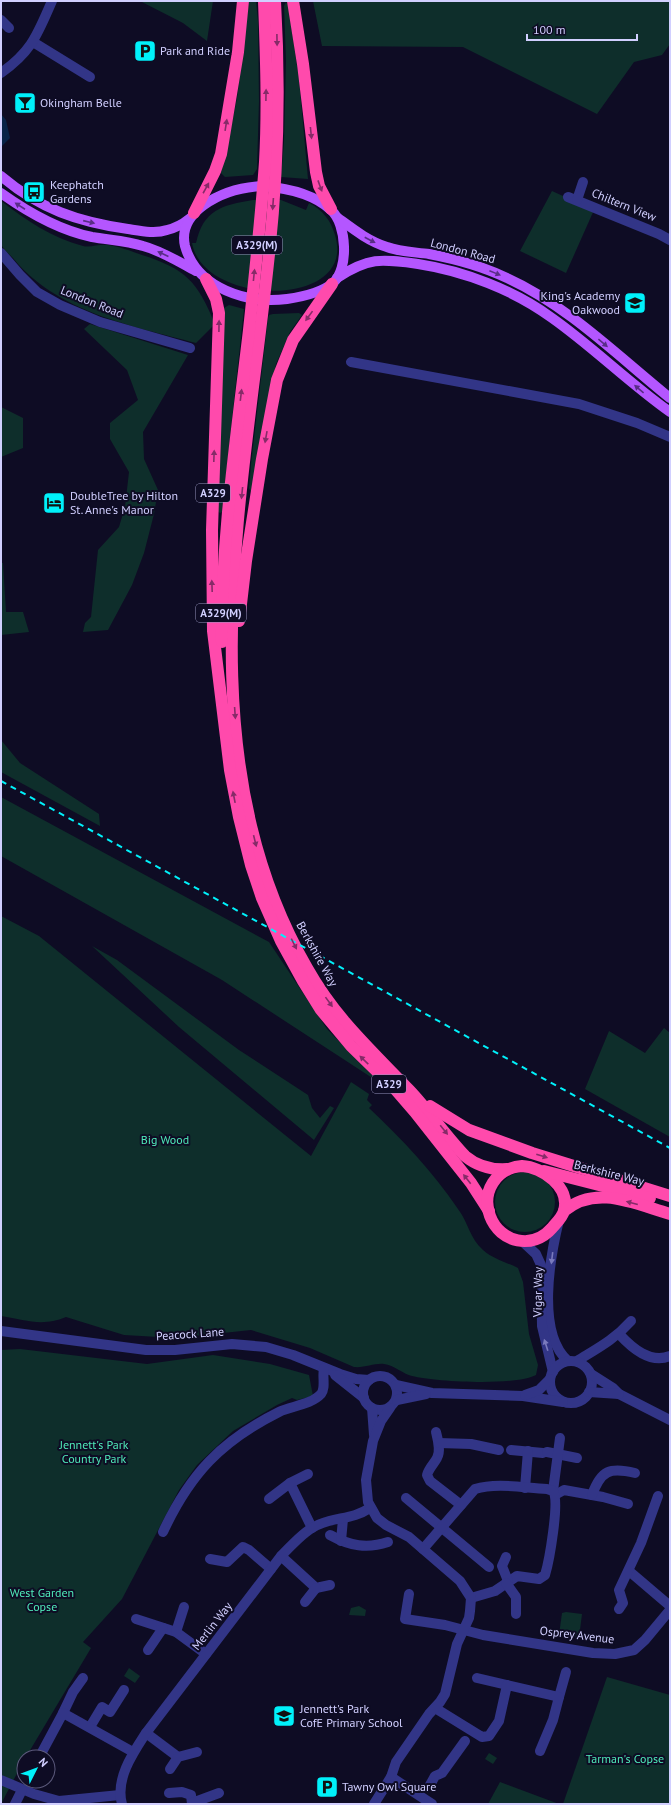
<svg xmlns="http://www.w3.org/2000/svg" width="671" height="1805" viewBox="0 0 671 1805" font-family="'PT Sans',sans-serif">
	<style>
		.green { fill: #0e2e2b }
		.water { fill: #072348 }
		.lines { fill: none; stroke-linecap: round; stroke-linejoin: round }
		.minor { stroke: #323587; stroke-width: 10 }
		.major { stroke: #b456ff; stroke-width: 10 }
		.highway { stroke: #ff4aac; stroke-width: 12 }
		.rail { stroke: #00f1fa; stroke-width: 2; stroke-dasharray: 6 5; stroke-linecap: butt }
		.oneway { fill: #862b68 }
		.oneway2 { fill: #592d87 }
		.oneway3 { fill: #7a7abd }
		.labels { text-anchor: middle; stroke-width: 4; stroke-linejoin: round; paint-order: stroke }
		.shield { fill: #0e0c24; stroke: #9694bd; stroke-width: 1 }
		.shield-label { font-size: 11px; font-weight: bold; fill: #d1cfff }
		.poi-label { font-size: 12px; fill: #d1cfff; stroke: #0e0c24; text-anchor: start }
		.street-label { font-size: 12px; fill: #d1cfff; stroke: #0e0c24 }
		.park-label { font-size: 12px; fill: #4feab9; stroke: #0e0c24 }
	</style>
	<rect width="100%" height="100%" fill="#0e0c24"/>
	<g class="green">
		<path d="M140,1H213L207,41L183,23Z"/>
		<path d="M249,1H256L258,21L259,101L257,169L253,175L225,177L220,172L226,153L237,98Z"/>
		<path d="M313,1H670V44L662,55L634,62L597,114L463,47L322,46Z"/>
		<path d="M286,2L288,5L299,79L308,179L281,177L284,142L286,61L284,6Z"/>
		<path d="M552,191L594,210L566,273L520,251Z"/>
		<path d="M253,200H281L306,210L309,203C323,210 331,221 335,235C358,309 203,307 192,243H196C203,210 222,205 253,200Z"/>
		<path d="M1,201C26,220 52,238 83,246C90,248 99,244 107,245C118,246 131,251 142,255C186,269 197,281 215,324L196,343C132,326 57,312 13,258C9,254 3,249 1,244C0,238 1,210 1,201Z"/>
		<path d="M229,305L244,309L222,512L220,513L216,510L224,311V308Z"/>
		<path d="M299,313L302,315L290,332L276,364L251,492L249,488L251,464L268,318L269,315L273,314Z"/>
		<path d="M90,324L188,355L143,432L144,459L158,490L154,514L144,553L132,585L108,630L83,632L85,623L91,617L98,550L119,527L125,507L129,472L110,439V423L138,400L127,370L84,329Z"/>
		<path d="M1,407L23,418V448L1,457Z"/>
		<path d="M1,563H3L6,612H23L29,632L1,635Z"/>
		<path d="M1,740L20,763L99,814L100,826L1,772Z"/>
		<path d="M1,797L269,942L327,1029L380,1083L222,980L1,856Z"/>
		<path d="M1,916L39,936L311,1156L351,1082L369,1094L367,1100L372,1105L369,1108C402,1139 433,1172 458,1209C468,1222 470,1239 483,1250C493,1259 506,1262 518,1268L523,1282L529,1334L538,1365L536,1375C516,1386 436,1382 412,1376C403,1374 394,1365 384,1364C374,1363 365,1368 354,1367L310,1348L251,1330L176,1338L124,1335L66,1317C42,1327 26,1320 1,1316Z"/>
		<path d="M92,946L117,960L239,1050L308,1095L312,1108L320,1118L330,1106L334,1108L314,1140L179,1027Z"/>
		<path d="M664,1028L670,1033V1137L585,1089L609,1031L645,1053Z"/>
		<circle cx="525" cy="1202" r="30"/>
		<path d="M20,1349L147,1364L213,1355L270,1364L309,1375L313,1396L297,1400L292,1398L277,1405L233,1431L197,1465L179,1490L122,1599L83,1642L91,1648L26,1757H24V1760L1,1804V1350Z"/>
		<path d="M359,1606L366,1610L365,1616L349,1615L351,1608Z"/>
		<path d="M566,1612L582,1614L579,1638L559,1635L562,1613Z"/>
		<path d="M129,1668L140,1676L135,1683L124,1676Z"/>
		<path d="M607,1677L670,1695V1804H563Z"/>
		<path d="M489,1753L497,1758L493,1764L485,1759Z"/>
		<path d="M500,1782L559,1804H488Z"/>
	</g>
	<path class="water" d="M1,114L6,120L10,138L1,147Z"/>
	<g class="lines">
		<g class="minor">
			<path d="M1,20L9,28"/>
			<path d="M33,42L90,77"/>
			<path d="M1,73C32,51 37,35 52,1"/>
			<path d="M568,197L659,234L670,240"/>
			<path d="M577,200L583,182"/>
			<path d="M1,253L20,275L37,292L60,305L100,322L190,348"/>
			<path d="M351,362L579,404L637,423L670,437"/>
			<path d="M559,1220C550,1257 536,1333 568,1361"/>
			<path d="M522,1241L536,1254L541,1265L542,1326L553,1372"/>
			<path d="M1,1331L146,1350H175L232,1344L266,1347L293,1355L340,1374L356,1379L369,1380"/>
			<path d="M619,1334C632,1348 650,1364 670,1356"/>
			<path d="M577,1361C598,1348 614,1340 631,1321"/>
			<circle cx="571" cy="1382" r="21"/>
			<path d="M591,1374L613,1388L619,1394L670,1420"/>
			<path d="M335,1375L364,1398"/>
			<circle cx="380" cy="1393" r="17"/>
			<path d="M396,1385L432,1393L523,1396L563,1402"/>
			<path d="M589,1392L619,1394"/>
			<path d="M525,1395L539,1390L550,1379"/>
			<path d="M397,1400L426,1394"/>
			<path d="M372,1408L374,1435"/>
			<path d="M436,1432C438,1440 441,1451 437,1458C434,1464 429,1468 427,1475L430,1481L461,1505"/>
			<path d="M439,1443L471,1444L499,1450"/>
			<path d="M511,1450L543,1453"/>
			<path d="M547,1452L577,1458"/>
			<path d="M290,1483L312,1528"/>
			<path d="M525,1488L528,1451"/>
			<path d="M553,1491L560,1438"/>
			<path d="M555,1495L564,1490L603,1497L628,1504"/>
			<path d="M592,1495C601,1470 610,1467 635,1473"/>
			<path d="M406,1498L489,1567"/>
			<path d="M269,1499L290,1483L308,1474"/>
			<path d="M163,1532C190,1474 221,1441 279,1412C291,1406 311,1405 321,1394C326,1388 322,1376 324,1368"/>
			<path d="M330,1535C350,1546 367,1549 388,1542"/>
			<path d="M341,1541L343,1519"/>
			<path d="M423,1549L475,1489C497,1482 524,1488 547,1489L553,1491C560,1501 549,1562 545,1575L539,1579L517,1576L495,1591L471,1598"/>
			<path d="M281,1556L316,1588L330,1585"/>
			<path d="M506,1557L502,1566L508,1581"/>
			<path d="M210,1559L227,1562L243,1547L249,1550L271,1569"/>
			<path d="M629,1571L670,1606"/>
			<path d="M506,1583L516,1597V1614"/>
			<path d="M409,1594L405,1619L445,1625L483,1635L593,1653L615,1654L634,1650L645,1640L670,1610"/>
			<path d="M305,1602L316,1588"/>
			<path d="M619,1609L623,1603L619,1590L641,1543L658,1496"/>
			<path d="M136,1619L176,1632L206,1654"/>
			<path d="M176,1632L184,1607"/>
			<path d="M148,1650L163,1628"/>
			<path d="M477,1678L507,1685"/>
			<path d="M559,1697L566,1672"/>
			<path d="M435,1708L482,1737L489,1736L499,1721L507,1685L559,1697L553,1720L540,1751"/>
			<path d="M63,1713L73,1692L83,1678"/>
			<path d="M90,1727L102,1707L110,1712L124,1690"/>
			<path d="M146,1733L178,1757"/>
			<path d="M41,1754L63,1713L133,1752"/>
			<path d="M170,1769L178,1757L197,1752"/>
			<path d="M391,1777L432,1804"/>
			<path d="M1,1780L34,1794L59,1801L120,1795"/>
			<path d="M430,1785L435,1776L442,1773L465,1741"/>
			<path d="M169,1793L182,1792L191,1795L192,1804"/>
			<path d="M192,1803L219,1793"/>
			<path d="M15,1804L22,1790"/>
			<path d="M122,1804C115,1779 133,1753 146,1733L281,1556C296,1541 308,1526 329,1521C345,1517 356,1517 370,1508"/>
			<path d="M374,1804L391,1777L396,1762L429,1714L440,1702L445,1694L457,1644L469,1618L470,1611L471,1598L460,1581L409,1537L386,1525L377,1518L368,1502L366,1480L373,1441L381,1421L390,1408"/>
		</g>
		<g class="major">
			<path d="M1,176C40,209 78,222 128,229C141,231 155,234 167,230C175,228 183,224 189,219"/>
			<path d="M263,186C286,188 314,194 331,210C347,224 349,269 333,283C322,292 301,297 287,299C248,304 197,289 185,246C181,229 190,215 204,205C222,192 241,187 263,186Z"/>
			<path d="M1,193C29,213 59,230 92,237C109,240 127,241 143,246C162,251 179,262 196,271"/>
			<path d="M338,218C353,229 368,241 387,247C400,252 415,252 429,254C456,259 482,266 507,278C567,305 619,357 670,398"/>
			<path d="M337,278C369,257 381,259 418,264C464,271 514,290 552,318C593,347 629,383 670,412"/>
		</g>
		<g class="highway">
			<path d="M275,1C280,85 278,170 269,254C245,487 182,751 307,968C335,1018 370,1049 409,1090C429,1111 445,1135 465,1156C477,1166 491,1170 507,1169"/>
			<path d="M293,1L303,64L316,172L319,186L331,209"/>
			<path d="M194,213L215,171L221,154L238,52L243,1"/>
			<path d="M206,279L216,299L219,313L212,530L213,631L230,770L239,817L251,865L262,898L281,941L303,981L321,1010L351,1046L396,1090L415,1112L471,1183L489,1211"/>
			<path d="M239,621L246,561L262,459L277,380L293,340L332,284"/>
			<path d="M222,642C221,537 237,433 249,330C255,274 261,218 265,162C268,109 266,55 264,1"/>
			<path d="M430,1106L469,1130L532,1153L670,1196"/>
			<path d="M522,1166C542,1167 571,1187 564,1211C562,1218 556,1223 552,1228C533,1250 500,1243 490,1216C481,1192 496,1168 522,1166Z"/>
			<path d="M544,1171L650,1198"/>
			<path d="M564,1211C596,1184 635,1204 670,1214"/>
		</g>
		<path class="rail" d="M1,781L670,1148"/>
	</g>
	<defs><path id="oneway-solid" d="M-6-.8H1V-3.2L6.5 0L1 3.2V.8H-6Z"/></defs>
	<g class="oneway">
		<use href="#oneway-solid" transform="translate(277 40) rotate(89)"/>
		<use href="#oneway-solid" transform="translate(266 95) rotate(-89)"/>
		<use href="#oneway-solid" transform="translate(226 125) rotate(-81)"/>
		<use href="#oneway-solid" transform="translate(311 133) rotate(84)"/>
		<use href="#oneway-solid" transform="translate(320 186) rotate(70)"/>
		<use href="#oneway-solid" transform="translate(206 188) rotate(-61)"/>
		<use href="#oneway-solid" transform="translate(273 204) rotate(94)"/>
		<use href="#oneway-solid" transform="translate(254 275) rotate(-84)"/>
		<use href="#oneway-solid" transform="translate(309 316) rotate(126)"/>
		<use href="#oneway-solid" transform="translate(219 326) rotate(-89)"/>
		<use href="#oneway-solid" transform="translate(241 395) rotate(-83)"/>
		<use href="#oneway-solid" transform="translate(266 437) rotate(100)"/>
		<use href="#oneway-solid" transform="translate(214 456) rotate(-88)"/>
		<use href="#oneway-solid" transform="translate(242 493) rotate(96)"/>
		<use href="#oneway-solid" transform="translate(212 586) rotate(-92)"/>
		<use href="#oneway-solid" transform="translate(235 713) rotate(86)"/>
		<use href="#oneway-solid" transform="translate(234 797) rotate(-101)"/>
		<use href="#oneway-solid" transform="translate(255 841) rotate(76)"/>
		<use href="#oneway-solid" transform="translate(294 944) rotate(63)"/>
		<use href="#oneway-solid" transform="translate(329 1002) rotate(54)"/>
		<use href="#oneway-solid" transform="translate(364 1060) rotate(-136)"/>
		<use href="#oneway-solid" transform="translate(444 1130) rotate(51)"/>
		<use href="#oneway-solid" transform="translate(542 1156) rotate(18)"/>
		<use href="#oneway-solid" transform="translate(467 1179) rotate(-128)"/>
		<use href="#oneway-solid" transform="translate(632 1203) rotate(-165)"/>
	</g>
	<g class="oneway2">
		<use href="#oneway-solid" transform="translate(20 206) rotate(-147)"/>
		<use href="#oneway-solid" transform="translate(89 222) rotate(13)"/>
		<use href="#oneway-solid" transform="translate(370 240) rotate(28)"/>
		<use href="#oneway-solid" transform="translate(163 254) rotate(-155)"/>
		<use href="#oneway-solid" transform="translate(495 273) rotate(22)"/>
		<use href="#oneway-solid" transform="translate(603 343) rotate(40)"/>
		<use href="#oneway-solid" transform="translate(639 389) rotate(-140)"/>
	</g>
	<g class="oneway3">
		<use href="#oneway-solid" transform="translate(552 1258) rotate(97)"/>
		<use href="#oneway-solid" transform="translate(546 1345) rotate(-108)"/>
	</g>
	<defs>
		<g id="parking-square" transform="scale(1.15)"><rect x="-9" y="-9" width="18" height="18" rx="4" fill="#00f1fa" stroke="#0e0c24"/><path d="M-3.5-5.5H1a3.5 3.5 0 0 1 0 7H-1V5.5H-3.5ZM-1-3.4V-.6H.8a1.4 1.4 0 0 0 0-2.8Z" fill="#111"/></g>
		<g id="bar-square" transform="scale(1.15)"><rect x="-9" y="-9" width="18" height="18" rx="4" fill="#00f1fa" stroke="#0e0c24"/><path d="M-6-5H6L.8 .8V4.5H3.5V6h-7V4.5H-.8V.8Z" fill="#111"/></g>
		<g id="bus-square" transform="scale(1.15)"><rect x="-9" y="-9" width="18" height="18" rx="4" fill="#00f1fa" stroke="#0e0c24"/><path d="M-5-6H5V4H4V6H2V4H-2V6H-4V4H-5ZM-3.5-4V0h7V-4ZM-3.5 1.2v1.5H-2V1.2ZM2 1.2v1.5H3.5V1.2Z" fill="#111"/></g>
		<g id="school-square" transform="scale(1.15)"><rect x="-9" y="-9" width="18" height="18" rx="4" fill="#00f1fa" stroke="#0e0c24"/><path d="M0-5L7-2L0 1L-7-2ZM-4 1L0 2.5L4 1V4Q0 6-4 4Z" fill="#111"/></g>
		<g id="hotel-square" transform="scale(1.15)"><rect x="-9" y="-9" width="18" height="18" rx="4" fill="#00f1fa" stroke="#0e0c24"/><path d="M-6-4.5h1.5V1H6V5H4.5V3h-9V5H-6ZM-4 0a1.8 1.8 0 1 1 3.6 0ZM.5 0V-2.5h3Q6-2.5 6 0Z" fill="#111"/></g>
	</defs>
	<g fill-rule="evenodd">
		<use href="#parking-square" x="145" y="51"/>
		<use href="#bar-square" x="25" y="103"/>
		<use href="#bus-square" x="34" y="192"/>
		<use href="#school-square" x="635" y="303"/>
		<use href="#hotel-square" x="54" y="503"/>
		<use href="#school-square" x="284" y="1716"/>
		<use href="#parking-square" x="327" y="1787"/>
	</g>
	<g class="labels">
		<g class="shield">
			<rect x="232" y="236" width="50" height="18" rx="3"/>
			<rect x="196" y="484" width="34" height="18" rx="3"/>
			<rect x="196" y="604" width="50" height="18" rx="3"/>
			<rect x="372" y="1075" width="34" height="18" rx="3"/>
		</g>
		<g class="shield-label">
			<text x="257" y="249">A329(M)</text>
			<text x="213" y="497">A329</text>
			<text x="221" y="617">A329(M)</text>
			<text x="389" y="1088">A329</text>
		</g>
		<g class="poi-label">
			<text x="160" y="55">Park and Ride</text>
			<text x="40" y="107">Okingham Belle</text>
			<text x="50" y="189">Keephatch<tspan x="50" dy="14">Gardens</tspan></text>
			<text x="620" y="300" text-anchor="end">King's Academy<tspan x="620" dy="14">Oakwood</tspan></text>
			<text x="70" y="500">DoubleTree by Hilton<tspan x="70" dy="14">St. Anne's Manor</tspan></text>
			<text x="300" y="1713">Jennett's Park<tspan x="300" dy="14">CofE Primary School</tspan></text>
			<text x="342" y="1791">Tawny Owl Square</text>
		</g>
		<g class="street-label">
			<text transform="translate(624 205) rotate(22)" y="4">Chiltern View</text>
			<text transform="translate(463 251) rotate(15)" y="4">London Road</text>
			<text transform="translate(92 302) rotate(22)" y="4">London Road</text>
			<text transform="translate(317 954) rotate(61)" y="4">Berkshire Way</text>
			<text transform="translate(609 1173) rotate(14)" y="4">Berkshire Way</text>
			<text transform="translate(538 1292) rotate(-89)" y="4">Vigar Way</text>
			<text transform="translate(190 1334) rotate(-4)" y="4">Peacock Lane</text>
			<text transform="translate(212 1626) rotate(-52)" y="4">Merlin Way</text>
			<text transform="translate(577 1635) rotate(7)" y="4">Osprey Avenue</text>
		</g>
		<g class="park-label">
			<text x="165" y="1144">Big Wood</text>
			<text x="94" y="1449">Jennett's Park<tspan x="94" dy="14">Country Park</tspan></text>
			<text x="42" y="1597">West Garden<tspan x="42" dy="14">Copse</tspan></text>
			<text x="625" y="1763">Tarman's Copse</text>
		</g>
	</g>
	<rect width="671" height="1805" fill="none" stroke="#d1cfff" stroke-width="4"/>
	<g transform="translate(36 1769) rotate(48)"><circle r="19" fill="#0e0c24" stroke="#5c5a7c"/>
	<path d="M0-3L7 15L0 10L-7 15Z" fill="#00f1fa"/>
	<text y="-6" font-size="11" font-weight="bold" text-anchor="middle" fill="#d1cfff">N</text>
	</g>
	<path d="M527 34v6h110v-6" fill="none" stroke="#d1cfff" stroke-width="2"/>
	<text x="533" y="34" font-size="12" fill="#d1cfff" stroke="#0e0c24" stroke-width="3" paint-order="stroke">100 m</text>
</svg>
